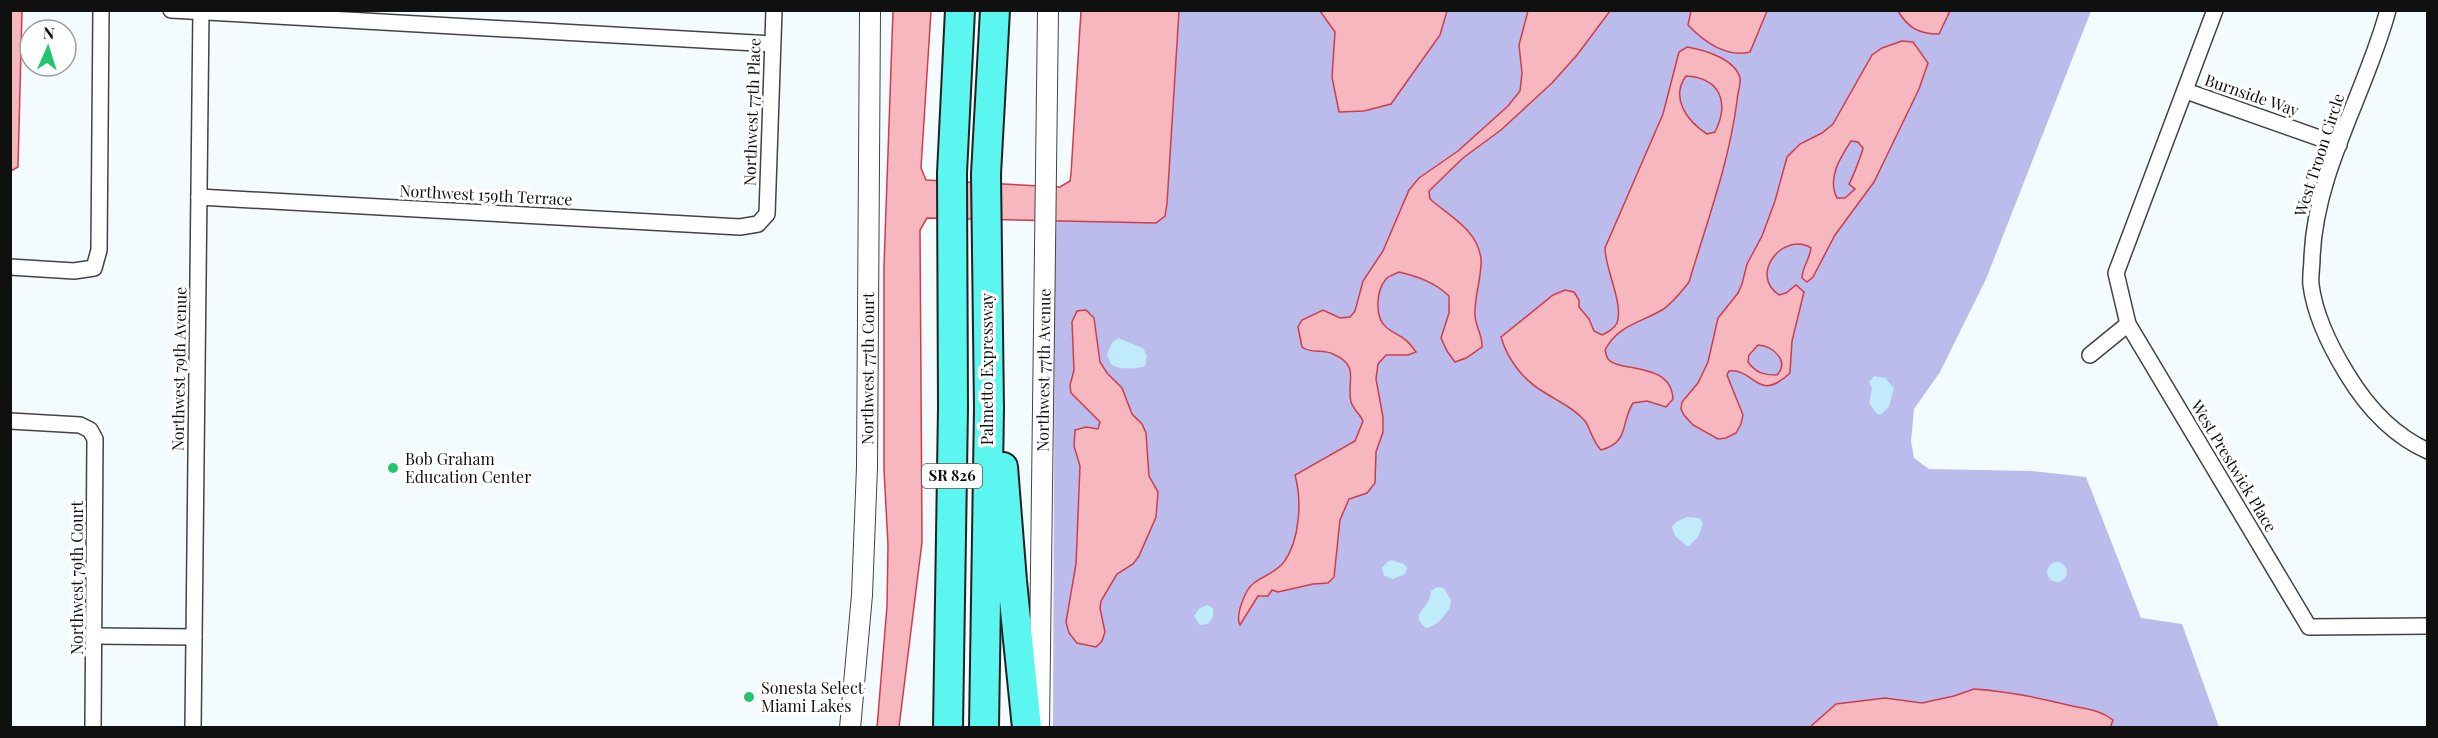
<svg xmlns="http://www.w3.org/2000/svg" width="2438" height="738" viewBox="0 0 2438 738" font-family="'Playfair Display',serif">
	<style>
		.green { fill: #bbbceb }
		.sand { fill: #bfebfb }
		.water { fill: #f7b7bf; stroke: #d03c4c; stroke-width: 1.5; fill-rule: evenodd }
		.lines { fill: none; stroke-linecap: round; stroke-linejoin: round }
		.minor-casing { stroke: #434343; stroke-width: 18 }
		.tertiary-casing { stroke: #434343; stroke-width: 22 }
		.motorway-casing { stroke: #212121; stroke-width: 32 }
		.minor { stroke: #fff; stroke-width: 15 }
		.tertiary { stroke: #fff; stroke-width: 20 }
		.motorway { stroke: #5af6ef; stroke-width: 28 }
		.poi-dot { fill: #24c46c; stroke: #fff; stroke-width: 2 }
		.labels { text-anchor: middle; stroke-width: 6; stroke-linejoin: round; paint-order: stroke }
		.shield { fill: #fff; stroke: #585858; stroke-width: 1.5 }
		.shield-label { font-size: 15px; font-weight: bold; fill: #101010 }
		.street-label { font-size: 16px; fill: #101010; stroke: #fff }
		.poi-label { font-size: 16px; fill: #101010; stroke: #fff; text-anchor: start }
	</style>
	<rect width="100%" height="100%" fill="#f3fbff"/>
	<path class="green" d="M1168,11H2091L1986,279L1940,372L1914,409L1911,441L1914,458L1929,469L2032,471L2086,477L2141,618L2182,624L2219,727L1053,728L1055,218Z"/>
	<g class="sand">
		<path d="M1118,338L1143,348L1147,356L1145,366C1137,369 1117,370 1111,364L1107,354L1112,343Z"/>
		<path d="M1874,376L1885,378L1894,388L1889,407L1880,415L1876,413L1869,403L1872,389L1869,382Z"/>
		<path d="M1687,517L1700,518L1703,524L1698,537L1688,547L1675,536L1672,527L1676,522Z"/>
		<path d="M1391,560L1404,564L1407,568L1405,574L1393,579L1384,576L1382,568L1387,562Z"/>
		<circle cx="2057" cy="572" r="10"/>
		<path d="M1437,587L1444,588L1451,600L1450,607C1445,616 1437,626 1426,628C1407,613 1431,609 1431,591Z"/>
		<path d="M1207,605L1213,608V617L1208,624L1200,625L1194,616L1199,609Z"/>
	</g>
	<g class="water">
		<path d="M11,10L22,11L18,167L11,171Z"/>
		<path d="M893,11H931L921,168L926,180L1060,187L1070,181L1071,174L1081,11H1179L1167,204L1165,216L1156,223L927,218L920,230L922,542L899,727L877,728L887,606L888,545L884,469V266Z"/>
		<path d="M1320,11H1447L1440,35L1391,104L1364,111L1339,112L1332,77L1335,32Z"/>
		<path d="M1528,11H1610L1577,55L1552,83L1501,130L1463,158L1429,191L1430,199C1449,216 1478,230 1481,259C1482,277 1474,297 1475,315C1475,326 1483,336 1482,347L1466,358L1455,362L1447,351L1441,338L1449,313V296C1434,282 1419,277 1399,272C1395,274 1389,276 1386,279C1376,291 1374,318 1387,328C1401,338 1405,336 1416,352L1408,355H1386L1378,364L1376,379L1383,417V432L1376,452L1375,483L1367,493L1349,499L1340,520L1334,577L1328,583L1313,584L1278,592L1272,590L1268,596H1258L1240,625C1235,616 1245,589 1254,583C1265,575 1275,573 1284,562C1300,540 1302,500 1295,475L1355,441L1363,421C1360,414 1353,409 1351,402C1346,381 1361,366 1333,354C1323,349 1311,354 1302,347L1298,327L1302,320L1323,310L1340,318L1350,317L1355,311L1363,281L1383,251L1409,190L1419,178L1458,151L1508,106L1520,91L1522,73L1519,45Z"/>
		<path d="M1691,11V10L1767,11L1750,52C1727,58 1704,42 1688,25Z"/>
		<path d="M1898,11H1950L1939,34C1919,34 1908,28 1898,11Z"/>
		<path d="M1902,41L1913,42L1928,63L1919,89L1874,182L1835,235L1813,277L1807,282L1802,278C1802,267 1810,259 1811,248C1784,231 1748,274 1779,295L1786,293L1796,285L1804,292L1792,341L1790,373C1757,404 1755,368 1729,371L1727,375L1743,415L1741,424L1736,433L1726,438L1718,439L1693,425L1684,415L1681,409L1682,402L1698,383L1708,362L1718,318L1738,293L1742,284L1747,264L1762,236L1775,201L1787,157L1800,144L1822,133L1833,124L1872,55L1882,48ZM1851,141L1858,142L1863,148C1861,156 1853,177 1849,184L1855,189L1845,198H1837C1827,178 1840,158 1851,141ZM1758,345C1773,346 1790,361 1777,375C1764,375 1756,373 1748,362L1749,355Z"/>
		<path d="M1687,47C1705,50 1735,59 1740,78C1741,85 1737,94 1737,101C1729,163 1707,222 1689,282C1681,292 1673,303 1662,310C1640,323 1618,325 1605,350C1606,353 1606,356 1608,359C1620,373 1671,361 1673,399L1666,407L1647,401L1633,403C1620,424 1630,442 1601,450C1591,439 1591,429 1585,421C1575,409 1560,402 1547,394C1525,382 1508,361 1501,337L1553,295L1565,290L1574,292L1579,300V307L1589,319L1594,331L1602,335C1608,332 1614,329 1617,323C1624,304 1605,269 1605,248L1663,114L1679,52ZM1686,76C1720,78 1730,102 1715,132L1707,134C1687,121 1670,98 1686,76Z"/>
		<path d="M1086,310L1094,318L1100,362L1107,373L1122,388L1132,414L1142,424L1146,433L1149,476L1158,492L1156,517L1139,556L1133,564L1117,574L1101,601L1100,608L1105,632L1102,641L1096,647L1077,643L1069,633L1066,622L1076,564L1080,466L1074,446L1075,430L1086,427L1098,429L1100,422L1071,393L1070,385L1074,370L1072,322L1077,311Z"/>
		<path d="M1974,689C2007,691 2036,697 2068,705C2084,709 2099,709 2113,720L2110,728L1810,727L1836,704L1885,698L1922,703L1954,696Z"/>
	</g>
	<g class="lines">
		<g class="minor-casing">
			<g id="minor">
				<path d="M171,10L772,44"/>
				<path d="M2215,10L2116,273L2128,324L2309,627L2428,626"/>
				<path d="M2388,10C2366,93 2315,171 2312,258C2312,267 2310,277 2311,285C2315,316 2331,348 2347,374C2367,407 2392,435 2428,451"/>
				<path d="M2186,91L2339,145"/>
				<path d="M199,197L740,227L758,224L767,214L774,10"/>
				<path d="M10,267L74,271L94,268L99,250L101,10"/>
				<path d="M2090,355L2128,324"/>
				<path d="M10,421L80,425L90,430L95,439L93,728"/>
				<path d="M95,636L194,637"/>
				<path d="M193,728L201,10"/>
			</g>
		</g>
		<g class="tertiary-casing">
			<g id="tertiary">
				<path id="s1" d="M850,728L862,595L867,467L870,10"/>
				<path id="s2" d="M1039,728L1048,10"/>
			</g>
		</g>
		<g class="motorway-casing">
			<g id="motorway">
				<path d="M1003,467L1012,581L1027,728"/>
				<path d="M948,728L953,408L952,173L960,10"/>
				<path d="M984,728L989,408L986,174L995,10"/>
			</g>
		</g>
		<use href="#minor" class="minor"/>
		<use href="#tertiary" class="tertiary"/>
		<use href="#motorway" class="motorway"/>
	</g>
	<g class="poi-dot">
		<circle cx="393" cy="468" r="6"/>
		<circle cx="749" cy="697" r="6"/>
	</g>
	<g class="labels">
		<rect class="shield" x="922" y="464" width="60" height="24" rx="4.5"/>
		<g class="shield-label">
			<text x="952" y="481">SR 826</text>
		</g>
		<g class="street-label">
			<text transform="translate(2252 95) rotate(19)" y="6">Burnside Way</text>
			<text transform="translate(752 112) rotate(-88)" y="6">Northwest 77th Place</text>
			<text transform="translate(2319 155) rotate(-72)" y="6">West Troon Circle</text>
			<text transform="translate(486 195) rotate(3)" y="6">Northwest 159th Terrace</text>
			<text transform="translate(179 369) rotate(-89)" y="6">Northwest 79th Avenue</text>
			<text dy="6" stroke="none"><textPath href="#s1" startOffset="360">Northwest 77th Court</textPath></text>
			<text transform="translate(987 369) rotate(-90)" y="6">Palmetto Expressway</text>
			<text dy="6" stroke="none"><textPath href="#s2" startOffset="358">Northwest 77th Avenue</textPath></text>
			<text transform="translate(2234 466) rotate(59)" y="6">West Prestwick Place</text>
			<text transform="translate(77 578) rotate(-90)" y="6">Northwest 79th Court</text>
		</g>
		<g class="poi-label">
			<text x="405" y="465">Bob Graham<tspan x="405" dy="18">Education Center</tspan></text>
			<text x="761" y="694">Sonesta Select<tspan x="761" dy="18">Miami Lakes</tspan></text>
		</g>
	</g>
	<rect width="2438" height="738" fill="none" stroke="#101010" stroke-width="24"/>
	<g transform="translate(48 48) rotate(3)"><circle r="28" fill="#ffffff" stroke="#9f9f9f" stroke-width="1.5"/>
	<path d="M0-4.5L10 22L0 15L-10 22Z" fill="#24c46c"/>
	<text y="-9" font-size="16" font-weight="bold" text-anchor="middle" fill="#101010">N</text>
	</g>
</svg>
